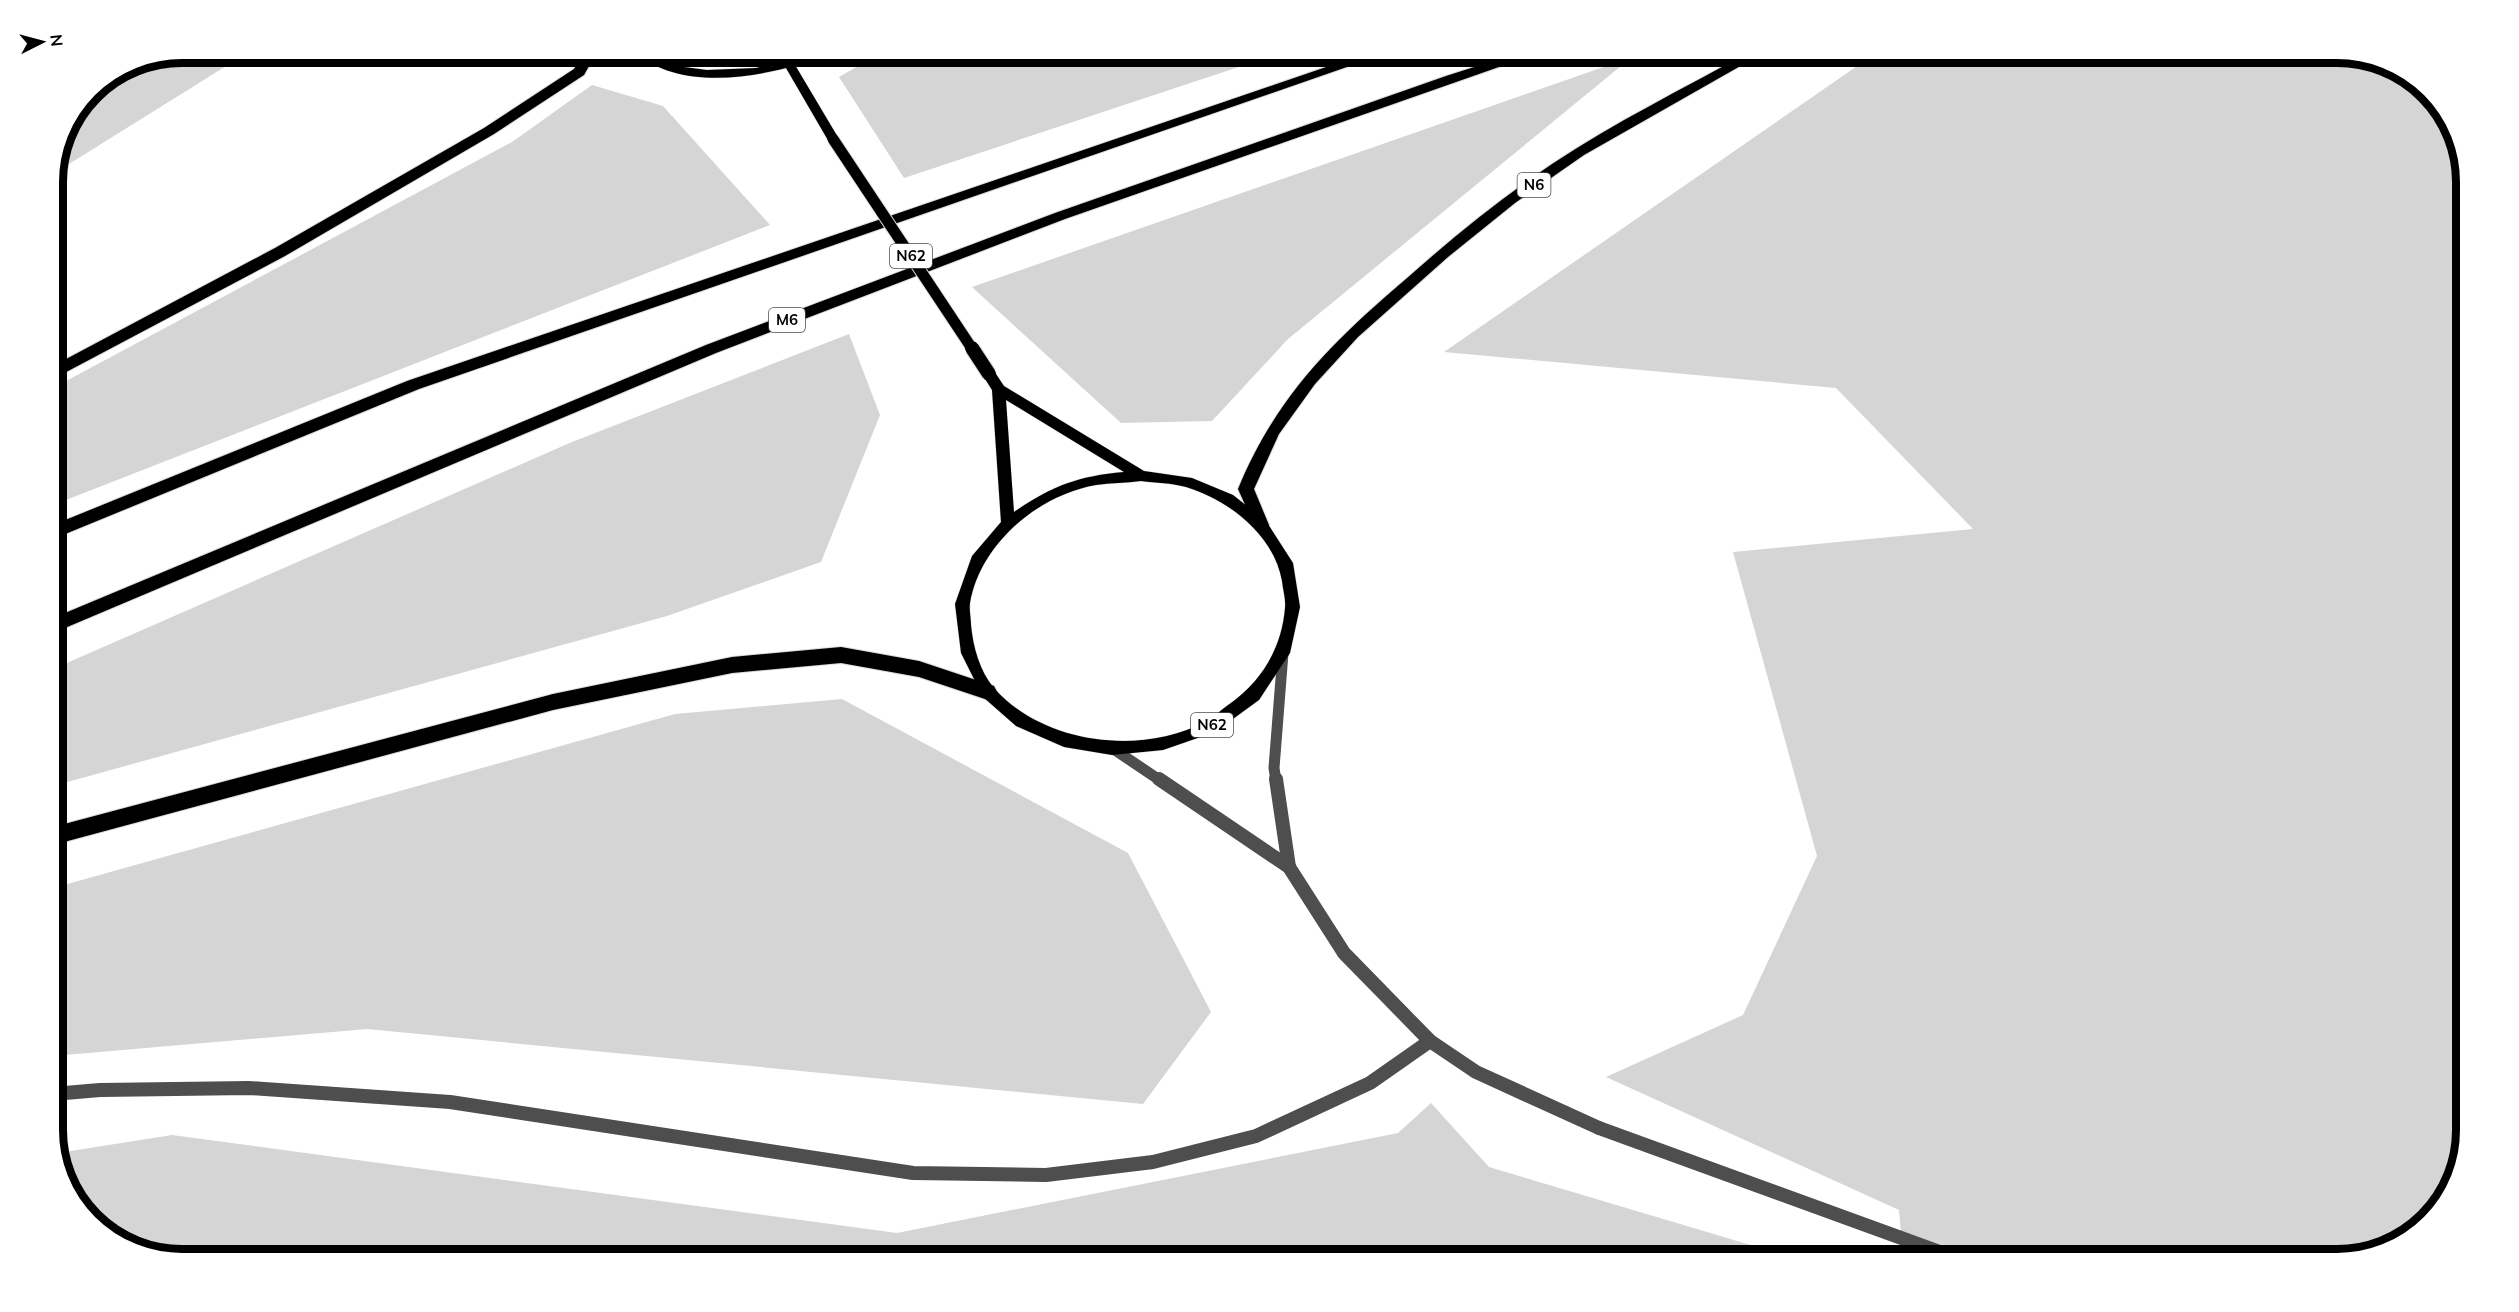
<svg xmlns="http://www.w3.org/2000/svg" width="2519" height="1312" viewBox="0 0 2519 1312" font-family="Mulish,sans-serif">
	<style>
		.green { fill: #d5d5d5 }
		.lines { fill: none; stroke-linecap: round; stroke-linejoin: round }
		.primary-casing { stroke: #dbdbdb; stroke-width: 1 }
		.trunk-casing { stroke: #dbdbdb; stroke-width: 2 }
		.motorway-casing { stroke: #dbdbdb; stroke-width: 2 }
		.service { stroke: #4e4e4e; stroke-width: 14 }
		.minor-far1 { stroke: #4e4e4e; stroke-width: 11 }
		.minor { stroke: #4e4e4e; stroke-width: 14 }
		.primary { fill: #000; fill-rule: evenodd }
		.trunk { fill: #000; fill-rule: evenodd }
		.motorway { fill: #000; fill-rule: evenodd }
		.primary-bridge-far1-casing { stroke: #dbdbdb; stroke-width: 13; stroke-linecap: butt }
		.primary-bridge-casing { stroke: #dbdbdb; stroke-width: 16; stroke-linecap: butt }
		.primary-bridge-far1 { stroke: #000; stroke-width: 11 }
		.primary-bridge { stroke: #000; stroke-width: 14 }
		.labels { text-anchor: middle; stroke-width: 4.5; stroke-linejoin: round; paint-order: stroke }
		.shield { fill: #fff; stroke: #4c4c4c; stroke-width: 1.5 }
		.shield-label { font-size: 15px; font-weight: bold; fill: #000 }
		.rim { fill: none; stroke: #000; stroke-width: 8 }
	</style>
	<rect width="100%" height="100%" fill="#fff"/>
	<g class="green">
		<path d="M182,52L247,53L53,174L62,132L91,90L133,62Z"/>
		<path d="M2337,52L2395,66L2445,110L2466,174V1130L2453,1188L2409,1238L2338,1259H1903L1899,1210L1606,1077L1743,1015L1817,856L1733,552L1973,529L1836,388L1444,352L1876,53Z"/>
		<path d="M881,53V52L1281,53L904,178L839,77Z"/>
		<path d="M1632,57L1288,339L1212,421L1121,423L972,287Z"/>
		<path d="M592,85L663,106L770,225L53,505V388L512,142Z"/>
		<path d="M849,334L880,415L821,562L667,616L53,786V669L572,442Z"/>
		<path d="M842,699L1128,853L1211,1012L1143,1104L367,1029L53,1056V888L675,714Z"/>
		<path d="M1431,1103L1489,1167L1798,1259H182L124,1246L74,1202L58,1153L172,1135L897,1233L1398,1133Z"/>
	</g>
	<g class="lines">
		<g class="primary-casing">
			<g id="primary">
				<path d="M635,52H649L664,61L684,67L707,70L756,68L814,52H831L795,65L839,139L833,143L829,142L786,68C740,80 674,87 635,52Z"/>
				<path d="M989,369L994,371L1004,386L1144,471L1192,478L1233,495L1266,521L1293,563L1300,607L1290,653L1259,700L1215,732L1163,750L1112,755L1064,747L1016,726L983,697L961,653L955,604L972,556L1001,522L992,390L982,374ZM1006,400L1124,472C1078,476 1052,486 1014,512ZM1141,481C1156,483 1172,483 1186,487C1229,500 1274,535 1282,581C1283,590 1286,600 1285,608C1282,647 1262,681 1231,703C1222,709 1214,717 1205,722C1140,756 1043,744 994,688C980,672 973,647 971,625C971,618 969,610 970,603C980,544 1038,495 1096,485C1110,483 1126,483 1141,481Z"/>
			</g>
		</g>
		<g class="trunk-casing">
			<path id="trunk" d="M1749,52H1765L1584,155L1515,203L1448,257L1358,337L1315,384L1279,434L1254,489L1269,525L1266,529H1256L1238,489C1276,397 1332,342 1406,279C1452,238 1500,199 1552,164C1615,122 1683,89 1749,52Z"/>
		</g>
		<g class="motorway-casing">
			<g id="motorway">
				<path d="M584,52H597L584,75L494,134L285,256L53,379V366L275,248L484,128L574,69Z"/>
				<path d="M1370,52H1390L419,389L53,539V525L407,381Z"/>
				<path d="M1521,52H1542L1065,219L716,353L53,633V618L706,345L1055,213L1446,76Z"/>
				<path d="M841,647L919,661L994,686L997,692L994,698L988,700L919,677L841,663L732,673L553,710L53,845V827L553,694L732,657Z"/>
			</g>
		</g>
		<path class="service" d="M1599,1128L1959,1259"/>
		<g class="minor-far1">
			<path d="M1112,748L1161,781"/>
			<path d="M1276,781L1274,768L1283,653"/>
		</g>
		<g class="minor">
			<path d="M1159,779L1289,867L1344,953L1430,1041L1476,1072L1599,1128"/>
			<path d="M1276,779L1289,867"/>
			<path d="M53,1094L100,1090L249,1088L450,1102L913,1173L1046,1175L1153,1162L1256,1136L1370,1083L1430,1041"/>
		</g>
		<use href="#primary" class="primary"/>
		<use href="#trunk" class="trunk"/>
		<use href="#motorway" class="motorway"/>
		<g class="primary-bridge-far1-casing">
			<path id="primary-bridge-far1" d="M833,139L973,350"/>
		</g>
		<g class="primary-bridge-casing">
			<path id="primary-bridge" d="M972,348L989,374"/>
		</g>
		<use href="#primary-bridge-far1" class="primary-bridge-far1"/>
		<use href="#primary-bridge" class="primary-bridge"/>
	</g>
	<g class="labels">
		<g class="shield">
			<rect x="1517.5" y="173" width="33" height="24" rx="4.5"/>
			<rect x="890" y="244" width="42" height="24" rx="4.5"/>
			<rect x="769" y="308" width="36" height="24" rx="4.5"/>
			<rect x="1191" y="713" width="42" height="24" rx="4.5"/>
		</g>
		<g class="shield-label">
			<text x="1534" y="190">N6</text>
			<text x="911" y="261">N62</text>
			<text x="787" y="325">M6</text>
			<text x="1212" y="730">N62</text>
		</g>
	</g>
	<path d="M0 0H2519V1312H0ZM182 63H2337A119 119 0 0 1 2456 182V1130A119 119 0 0 1 2337 1249H182A119 119 0 0 1 63 1130V182A119 119 0 0 1 182 63Z" fill="#fff" fill-rule="evenodd"/>
	<path class="rim" d="M182 63H2337A119 119 0 0 1 2456 182V1130A119 119 0 0 1 2337 1249H182A119 119 0 0 1 63 1130V182A119 119 0 0 1 182 63Z"/>
	<g transform="translate(42 42) rotate(84)" stroke="#ffffff" stroke-width="4.5" paint-order="stroke">
	<path d="M0-4.5L10 22L0 15L-10 22Z" fill="#000000"/>
	<text y="-9" font-size="16" font-weight="bold" text-anchor="middle" fill="#000000">N</text>
	</g>
</svg>
